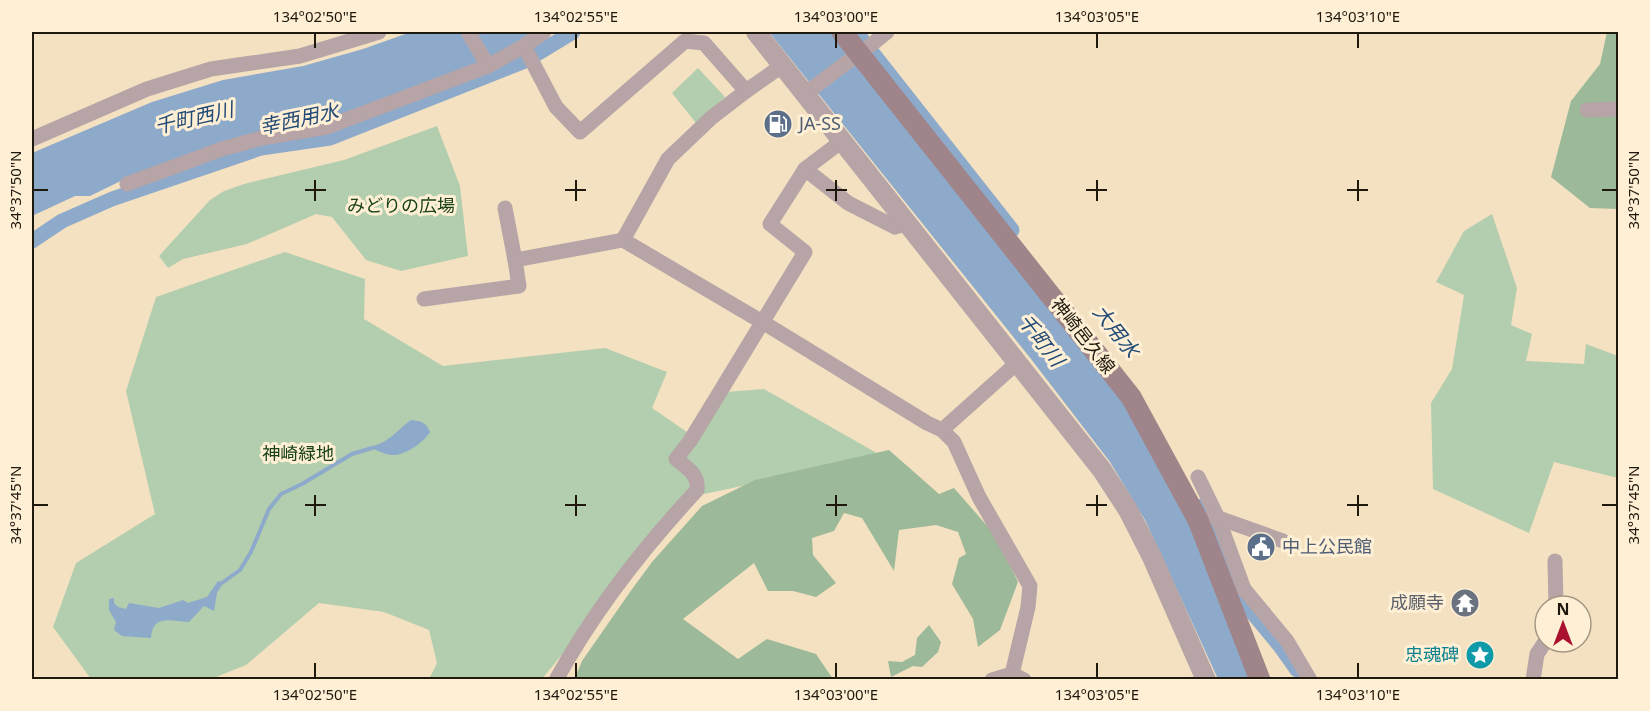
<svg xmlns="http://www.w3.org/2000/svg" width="1650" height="711" viewBox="0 0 1650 711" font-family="'Noto Sans','Noto Sans JP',sans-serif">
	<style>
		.green { fill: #b2ceaf }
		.forest { fill: #9cba99 }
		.water { fill: #8eaaca }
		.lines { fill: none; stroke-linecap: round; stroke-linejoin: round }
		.stream { stroke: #8eaaca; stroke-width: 4 }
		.canal { stroke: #8eaaca; stroke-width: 15 }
		.minor { stroke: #b6a4a7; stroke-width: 15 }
		.tertiary { stroke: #b6a4a7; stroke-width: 20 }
		.secondary { stroke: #9f8589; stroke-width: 21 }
		.ticks { fill: none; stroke: #1f180d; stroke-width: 2 }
		.labels { text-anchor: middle; stroke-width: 6; stroke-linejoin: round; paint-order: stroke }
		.service-label { font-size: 18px; fill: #4e5e75; stroke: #feefd5; text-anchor: start }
		.park-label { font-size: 18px; fill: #194316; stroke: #feefd5 }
		.street-label { font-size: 18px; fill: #1f180d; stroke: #feefd5 }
		.worship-label { font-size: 18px; fill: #5b616d; stroke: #feefd5; text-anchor: end }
		.culture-label { font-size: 18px; fill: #0d838f; stroke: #feefd5; text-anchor: end }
		.water-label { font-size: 20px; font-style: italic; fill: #234b76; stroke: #feefd5 }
		.neatline { fill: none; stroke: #1f180d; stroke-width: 2 }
		.ticks-label { font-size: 15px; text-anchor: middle; fill: #1f180d }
	</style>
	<rect width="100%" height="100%" fill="#f4e1c1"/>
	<g class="green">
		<path d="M698,68L725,97L696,123L672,93Z"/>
		<path d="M437,126L460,186L468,256L401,271L366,260L332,217L316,214L247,244L183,259L168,268L159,256L210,200L224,191L244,184L344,160Z"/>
		<path d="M1492,214L1517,288L1511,325L1532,334L1526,361L1584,364L1586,344L1618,356V478L1554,462L1529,533L1433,489L1431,403L1452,369L1464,295L1436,282L1464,231Z"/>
		<path d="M285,252L365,279L364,319L443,366L605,348L667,372L652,408L687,432L725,392L764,389L882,456L690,497L542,679H429L437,663L429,630L384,612L319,603L246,665L211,679H91L53,627L76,563L155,514L126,391L156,297Z"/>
	</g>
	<g class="forest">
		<path d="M1607,32H1618V209L1590,208L1551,177L1571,101L1600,64Z"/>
		<path d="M889,450L939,494L954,488L996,536L1018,582L1000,630L978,647L973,619L952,584L959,558L966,554L958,532L936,525L899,530L894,571L862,518L844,513L834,531L812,538L813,555L836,583L816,597L793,591H768L754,563L683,619L738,659L767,639L816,654L833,679L574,680L582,661L630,592L652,562L702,506L755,480Z"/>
		<path d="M929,625L941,642L938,652L922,667L913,666L891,677L888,661L902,662L915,655L917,638Z"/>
	</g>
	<g class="water">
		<path d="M411,32H533L497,55L321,123L127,178L90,196H75L32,216V153L152,102L223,80L303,66L363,49Z"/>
		<path d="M769,32H831L1123,394L1188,514L1254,679H1218L1145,520L1110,462L1031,359Z"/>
		<path d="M411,420C421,421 426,422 430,432C424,442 405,456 392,455C386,455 379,451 373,449L371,446C388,444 398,429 411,420Z"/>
		<path d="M218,581L223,583L217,593L214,611L204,606L189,622C169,621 153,614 151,638L122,636L114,630L116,622L109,610V599L114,598V603L118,607L126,609L129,603L159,608L183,600L188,603L207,597Z"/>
	</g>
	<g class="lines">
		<path class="stream" d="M222,583L240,570L251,552L269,509L281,494L302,484L352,454L372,448"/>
		<g class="canal">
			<path d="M856,32L1012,230"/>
			<path d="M32,241L62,221L112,199L261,148L330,138L525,61L573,32"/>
			<path d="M1202,506L1227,560L1237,594L1280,646L1297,670"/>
		</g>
		<g class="minor">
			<path d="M468,32L488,66"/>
			<path d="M524,46L556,107L580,132L685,41L704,43L746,91L711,118L668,159L623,240L764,323L927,423L942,430L954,442L979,497L1030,586L1028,607L1012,674"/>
			<path d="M746,91L783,65"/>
			<path d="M805,94L854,57L861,53L887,32"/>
			<path d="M1587,110L1618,109"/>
			<path d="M32,139L147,89L211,69L300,56L379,32"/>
			<path d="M805,169L848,203L895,227L908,223"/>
			<path d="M127,184L222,149L262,138L327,127L488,66L524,46L544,32"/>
			<path d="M505,208L515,260"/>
			<path d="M424,299L519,286L515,260L623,240"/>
			<path d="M942,430L1018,362"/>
			<path d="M1198,477L1218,518L1244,589L1287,641L1310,680"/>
			<path d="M1213,516L1283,541"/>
			<path d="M1555,561L1556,606"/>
			<path d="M556,680C594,611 644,547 697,490C699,474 687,468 676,459L690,441L712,405L805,252L770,224L805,169L842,141"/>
			<path d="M992,680L1012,674L1024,680"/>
			<path d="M1533,680L1537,654L1545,642"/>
		</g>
		<path class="tertiary" d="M756,32L1102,470L1128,510L1152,557L1206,680"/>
		<path class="secondary" d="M842,32L1131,397L1198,520L1260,680"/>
	</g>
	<path class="ticks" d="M315,33V48M576,33V48M836,33V48M1097,33V48M1358,33V48M315,180V201M576,180V201M836,180V201M1097,180V201M1358,180V201M33,190H48M305,190H326M565,190H586M826,190H847M1086,190H1107M1347,190H1368M1602,190H1617M315,495V516M576,495V516M836,495V516M1097,495V516M1358,495V516M33,505H48M305,505H326M565,505H586M826,505H847M1086,505H1107M1347,505H1368M1602,505H1617M315,663V678M576,663V678M836,663V678M1097,663V678M1358,663V678"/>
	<defs>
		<g id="fuel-disc" transform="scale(1.5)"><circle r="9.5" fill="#5c6f8a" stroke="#feefd5"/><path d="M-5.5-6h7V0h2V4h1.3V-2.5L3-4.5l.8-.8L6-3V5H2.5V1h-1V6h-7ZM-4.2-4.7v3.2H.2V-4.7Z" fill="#fff"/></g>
		<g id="civic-disc" transform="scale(1.5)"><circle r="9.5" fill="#5c6f8a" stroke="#feefd5"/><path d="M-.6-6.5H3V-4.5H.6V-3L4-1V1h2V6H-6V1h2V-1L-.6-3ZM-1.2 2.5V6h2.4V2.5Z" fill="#fff"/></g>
		<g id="temple-disc" transform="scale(1.5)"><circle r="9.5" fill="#6b7280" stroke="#feefd5"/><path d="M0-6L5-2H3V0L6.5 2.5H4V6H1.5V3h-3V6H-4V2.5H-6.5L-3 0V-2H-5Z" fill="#fff"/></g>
		<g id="sight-disc" transform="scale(1.5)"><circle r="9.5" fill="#0f9aa8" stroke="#feefd5"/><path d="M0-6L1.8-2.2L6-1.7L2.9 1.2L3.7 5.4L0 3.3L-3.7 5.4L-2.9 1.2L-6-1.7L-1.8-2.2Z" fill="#fff"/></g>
	</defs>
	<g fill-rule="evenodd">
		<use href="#fuel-disc" x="778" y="124"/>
		<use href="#civic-disc" x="1261" y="547"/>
		<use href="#temple-disc" x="1465" y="603"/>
		<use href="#sight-disc" x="1480" y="655"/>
	</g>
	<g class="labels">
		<g class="service-label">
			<text x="799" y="130">JA-SS</text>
			<text x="1282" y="553">中上公民館</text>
		</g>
		<g class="park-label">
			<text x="401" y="212">みどりの広場</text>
			<text x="298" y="460">神崎緑地</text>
		</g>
		<g class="street-label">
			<text transform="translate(1083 336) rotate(52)" y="6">神崎邑久線</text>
		</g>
		<g class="worship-label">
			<text x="1444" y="609">成願寺</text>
		</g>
		<g class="culture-label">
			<text x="1459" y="661">忠魂碑</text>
		</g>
		<g class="water-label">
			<text transform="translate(194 118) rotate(-13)" y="7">千町西川</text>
			<text transform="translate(299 119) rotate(-12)" y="7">幸西用水</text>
			<text transform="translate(1116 331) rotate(52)" y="7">大用水</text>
			<text transform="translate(1041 340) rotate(52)" y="7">千町川</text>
		</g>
	</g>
	<rect width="1650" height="711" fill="none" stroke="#feefd5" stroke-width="66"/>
	<g transform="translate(1563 624)"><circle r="28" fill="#feefd5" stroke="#a59985" stroke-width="1.5"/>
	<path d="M0-4.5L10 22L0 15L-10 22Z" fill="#a9112f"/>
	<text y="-9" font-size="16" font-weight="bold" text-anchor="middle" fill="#1f180d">N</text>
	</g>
	<rect x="33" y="33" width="1584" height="645" class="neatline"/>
	<g class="ticks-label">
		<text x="315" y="22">134°02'50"E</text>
		<text x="576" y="22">134°02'55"E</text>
		<text x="836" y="22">134°03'00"E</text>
		<text x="1097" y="22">134°03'05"E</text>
		<text x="1358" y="22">134°03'10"E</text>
		<text transform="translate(16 190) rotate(-90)" y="5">34°37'50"N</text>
		<text transform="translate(1634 190) rotate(-90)" y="5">34°37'50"N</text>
		<text transform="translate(16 505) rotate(-90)" y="5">34°37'45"N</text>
		<text transform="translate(1634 505) rotate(-90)" y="5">34°37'45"N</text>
		<text x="315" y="700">134°02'50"E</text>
		<text x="576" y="700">134°02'55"E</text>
		<text x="836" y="700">134°03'00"E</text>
		<text x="1097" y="700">134°03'05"E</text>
		<text x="1358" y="700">134°03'10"E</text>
	</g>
</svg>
